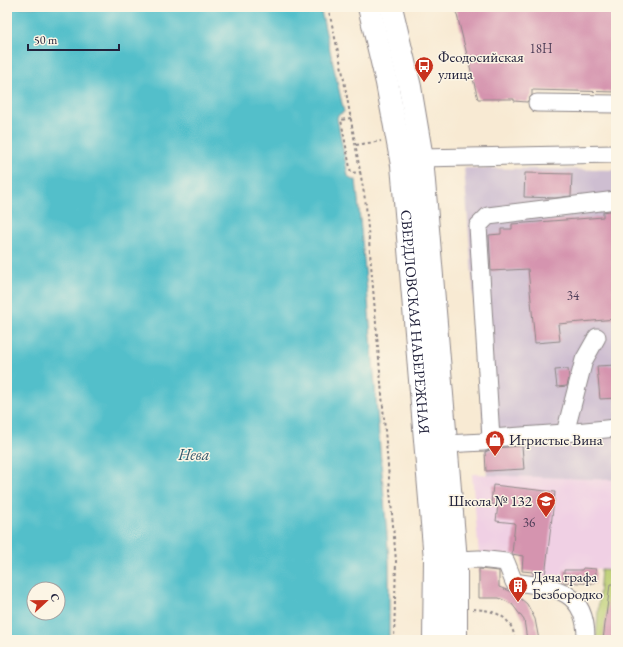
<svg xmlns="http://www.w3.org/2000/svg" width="623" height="647" viewBox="0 0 623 647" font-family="'EB Garamond',serif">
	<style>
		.built { fill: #f0d0e4 }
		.industrial { fill: #cebed1 }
		.green { fill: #bacd70; stroke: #6e7856 }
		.water { fill: #52bfca; stroke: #3a7082; fill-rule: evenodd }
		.building { fill: #d594af }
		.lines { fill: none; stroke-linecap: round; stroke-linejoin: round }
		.minor-casing { stroke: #8d8687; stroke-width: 19 }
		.major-casing { stroke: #8d8687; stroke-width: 24 }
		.path { stroke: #8d8687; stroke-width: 2; stroke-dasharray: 3 3; stroke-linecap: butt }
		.minor { stroke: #fff; stroke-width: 17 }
		.major { stroke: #fff; stroke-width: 22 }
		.labels { text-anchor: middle; stroke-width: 3; stroke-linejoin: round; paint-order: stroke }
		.number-label { font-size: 13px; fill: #4f3e58 }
		.poi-label { font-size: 15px; fill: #22223b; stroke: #fcf5e5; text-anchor: start }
		.street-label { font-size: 15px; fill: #22223b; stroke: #fcf5e5 }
		.water-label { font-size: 16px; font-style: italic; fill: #33596d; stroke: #fcf5e5 }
	</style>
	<rect width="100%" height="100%" fill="#fcf5e5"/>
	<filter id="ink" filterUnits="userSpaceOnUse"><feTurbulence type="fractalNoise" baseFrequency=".025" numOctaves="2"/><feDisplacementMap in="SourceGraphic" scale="8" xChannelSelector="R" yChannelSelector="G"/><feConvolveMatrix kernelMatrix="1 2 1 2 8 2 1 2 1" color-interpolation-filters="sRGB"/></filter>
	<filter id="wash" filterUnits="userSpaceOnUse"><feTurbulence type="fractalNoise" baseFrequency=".012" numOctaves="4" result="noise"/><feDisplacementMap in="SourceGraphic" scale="16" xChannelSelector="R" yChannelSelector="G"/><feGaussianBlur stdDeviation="0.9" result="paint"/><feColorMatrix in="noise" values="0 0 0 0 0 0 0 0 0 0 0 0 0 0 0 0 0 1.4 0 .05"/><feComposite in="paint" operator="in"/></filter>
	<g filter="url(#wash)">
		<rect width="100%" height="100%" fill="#f8ead3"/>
		<path class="built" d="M472,474L616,480V640H595L601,569L583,568L582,583H577V570H564V583L532,578L533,572L522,571L523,556L479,555Z"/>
		<path class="industrial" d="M464,168L616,170V480L487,475Z"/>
		<path class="green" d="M601,569L616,570V640H596Z"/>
		<path class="water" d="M7,7H320L344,112L338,115L337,118L348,176L352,180H356L368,300L389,561V640H7ZM34,589H58V613H34Z"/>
		<g id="blocks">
			<g class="building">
				<path d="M455,7H616V92L532,90V95L527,102L514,101V99H478Z"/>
				<path d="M525,173L572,174L571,196L555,198L524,197Z"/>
				<path d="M616,210V319L558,324L560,341L535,343L528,269L491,271L489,235L501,234V229H512V224L603,217V212Z"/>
				<path d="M616,365V398L600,399L597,366Z"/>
				<path d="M568,369L569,378L567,386L557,387L555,370Z"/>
				<path d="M522,446L524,469L486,471L485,452L494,448Z"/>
				<path d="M493,485L555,492L545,576L533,574V572L522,571L523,556L512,554L515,523L496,521L498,505L491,504Z"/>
				<path d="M583,568L596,569L595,584L564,582V570H582Z"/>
				<path d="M479,569L499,571V587L514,593L527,604L535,619L539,640H527L524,620L512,604L499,598H479Z"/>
				<path d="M610,584H616V640H603Z"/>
			</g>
		</g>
	</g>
	<g filter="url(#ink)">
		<use href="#blocks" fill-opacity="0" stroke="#8d8687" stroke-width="1"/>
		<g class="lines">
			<g class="minor-casing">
				<g id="minor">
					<path d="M537,103L616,104"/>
					<path d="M422,158L616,154"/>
					<path d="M565,433L584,360L597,337"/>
					<path d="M491,438L478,226L488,216L616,200"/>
					<path d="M446,444L484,442L491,438L565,433L616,428"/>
					<path d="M456,560L479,559L506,562L514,582C554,587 587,589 586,640"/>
				</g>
			</g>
			<g class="major-casing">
				<g id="major">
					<path id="s1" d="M369,7L387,83L402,165L435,559L434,640"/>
					<path d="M391,7L410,87L422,158L456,560V640"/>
				</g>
			</g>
			<g class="path">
				<path d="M328,7L342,69L366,205L396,561L394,640"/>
				<path d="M351,118L341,120L351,173L361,172"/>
				<path d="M356,145L381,141"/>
				<path d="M473,609C495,610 512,616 515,640"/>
			</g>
			<use href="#minor" class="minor"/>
			<use href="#major" class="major"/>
		</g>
	</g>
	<defs>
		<g id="bus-pin" transform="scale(1)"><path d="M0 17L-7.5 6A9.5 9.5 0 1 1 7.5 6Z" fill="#c8321e" stroke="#fcf5e5"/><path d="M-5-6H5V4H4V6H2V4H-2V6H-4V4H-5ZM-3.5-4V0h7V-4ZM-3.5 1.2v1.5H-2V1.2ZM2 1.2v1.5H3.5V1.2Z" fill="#fff"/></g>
		<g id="shop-pin" transform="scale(1)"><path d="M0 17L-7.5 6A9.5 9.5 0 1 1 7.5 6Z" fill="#c8321e" stroke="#fcf5e5"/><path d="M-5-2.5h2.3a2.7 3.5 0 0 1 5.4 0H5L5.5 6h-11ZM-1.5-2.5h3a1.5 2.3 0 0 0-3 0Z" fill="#fff"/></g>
		<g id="school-pin" transform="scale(1)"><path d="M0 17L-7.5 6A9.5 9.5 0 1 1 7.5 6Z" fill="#c8321e" stroke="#fcf5e5"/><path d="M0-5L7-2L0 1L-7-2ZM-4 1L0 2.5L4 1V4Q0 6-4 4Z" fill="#fff"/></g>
		<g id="building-pin" transform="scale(1)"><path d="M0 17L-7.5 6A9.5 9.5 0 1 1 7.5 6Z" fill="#c8321e" stroke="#fcf5e5"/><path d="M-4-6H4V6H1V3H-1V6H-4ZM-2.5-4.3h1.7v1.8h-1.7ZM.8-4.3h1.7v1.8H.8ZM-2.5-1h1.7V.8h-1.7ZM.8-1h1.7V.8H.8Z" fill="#fff"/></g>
	</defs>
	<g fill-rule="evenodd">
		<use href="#bus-pin" x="424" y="66"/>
		<use href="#shop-pin" x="495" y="440"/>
		<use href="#school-pin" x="546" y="501"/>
		<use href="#building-pin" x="518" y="586"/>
	</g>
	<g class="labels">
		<g class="number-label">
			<text x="541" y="53">18Н</text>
			<text x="573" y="300">34</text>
			<text x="529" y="527">36</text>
		</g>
		<g class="poi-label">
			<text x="438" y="62">Феодосийская<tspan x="438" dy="17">улица</tspan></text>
			<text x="509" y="445">Игристые Вина</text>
			<text x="532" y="506" text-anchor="end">Школа № 132</text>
			<text x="532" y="582">Дача графа<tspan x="532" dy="17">Безбородко</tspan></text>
		</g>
		<g class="street-label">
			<text dy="5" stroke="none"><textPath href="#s1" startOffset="319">СВЕРДЛОВСКАЯ НАБЕРЕЖНАЯ</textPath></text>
		</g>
		<g class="water-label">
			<text x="194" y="460">Нева</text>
		</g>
	</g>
	<rect width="623" height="647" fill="none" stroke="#fcf5e5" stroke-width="24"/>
	<g transform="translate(46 601) rotate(68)"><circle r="19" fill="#fcf5e5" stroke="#a5a1a1"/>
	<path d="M0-3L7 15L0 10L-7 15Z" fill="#c8321e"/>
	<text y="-6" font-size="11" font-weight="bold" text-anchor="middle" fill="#22223b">С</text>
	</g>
	<path d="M28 44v6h91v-6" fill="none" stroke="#22223b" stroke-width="2"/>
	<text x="34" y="44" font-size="12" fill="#22223b" stroke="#fcf5e5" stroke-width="3" paint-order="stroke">50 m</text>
</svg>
